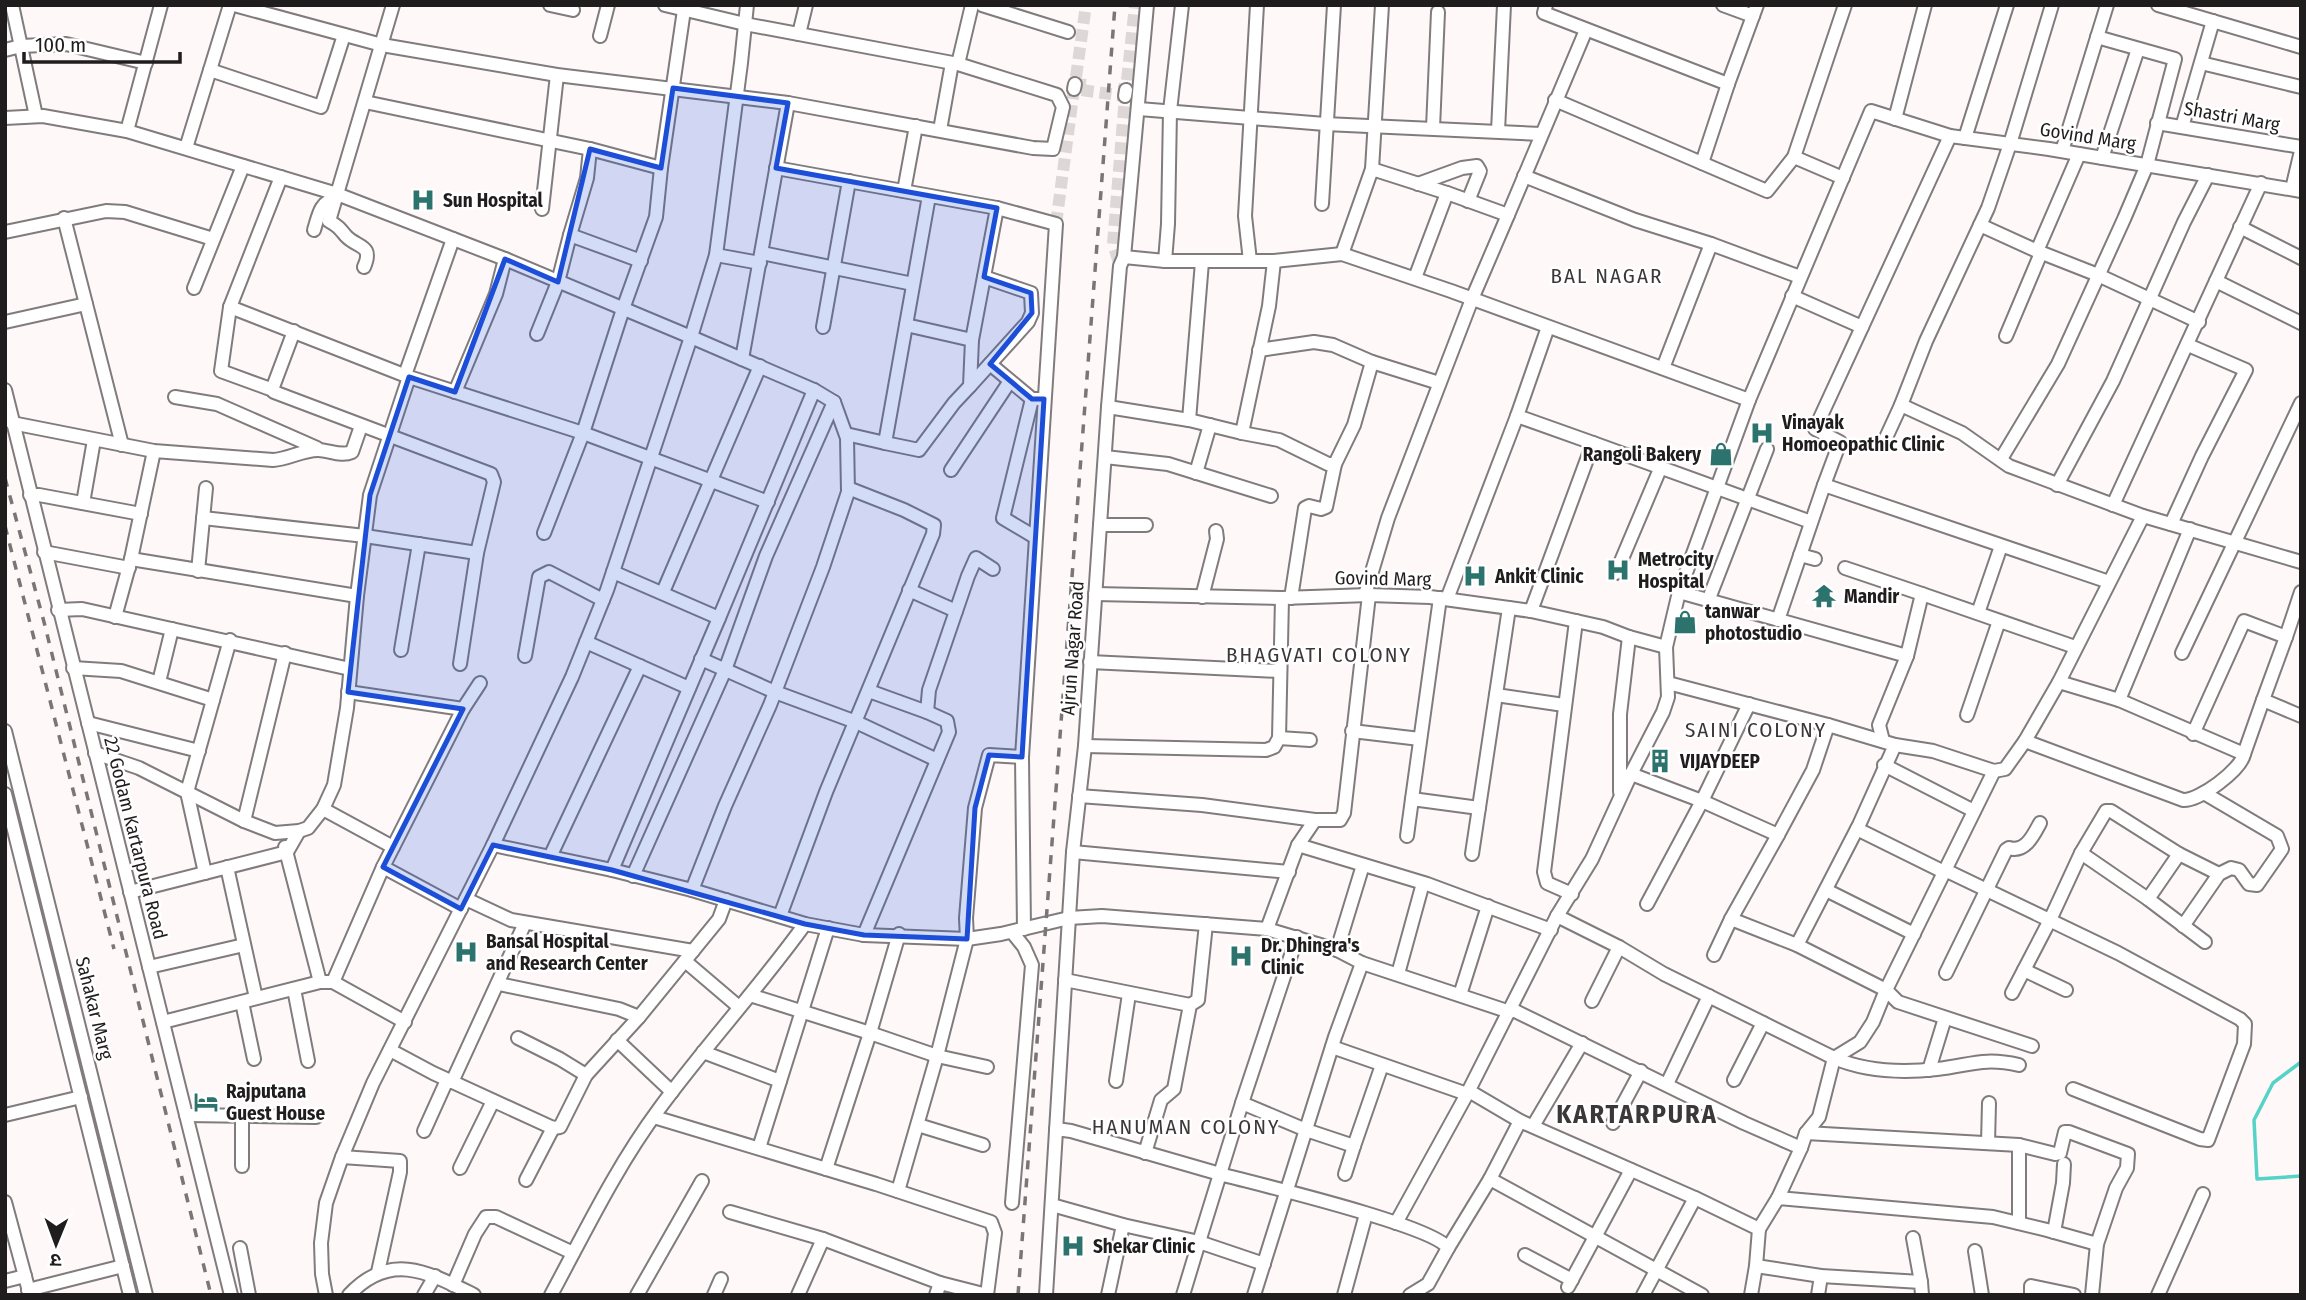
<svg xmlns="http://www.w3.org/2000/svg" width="2306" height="1300" viewBox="0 0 2306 1300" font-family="'Fira Sans Condensed','Noto Sans Devanagari',sans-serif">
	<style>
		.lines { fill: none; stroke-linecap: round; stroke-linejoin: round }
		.stream { stroke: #55d3c6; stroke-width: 3.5 }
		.minor-tunnel { stroke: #ddd7d8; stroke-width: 12; stroke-dasharray: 12 6; stroke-linecap: butt }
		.minor-casing { stroke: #807b7c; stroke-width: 16 }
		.minor { stroke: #fff; stroke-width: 12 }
		.rail { stroke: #7a7677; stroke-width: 3.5; stroke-dasharray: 9 9; stroke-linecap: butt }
		.marked { fill: #1d4ed8; fill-opacity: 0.2; stroke: #1d4ed8; stroke-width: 5; stroke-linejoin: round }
		.labels { text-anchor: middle; stroke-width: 5; stroke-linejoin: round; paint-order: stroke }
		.street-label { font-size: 19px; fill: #201d1e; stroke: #fff }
		.poi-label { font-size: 19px; font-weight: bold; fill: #201d1e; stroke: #fff; text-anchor: start }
		.neighbourhood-label { font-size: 21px; letter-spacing: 2px; fill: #3c3738; stroke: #fff }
		.district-label { font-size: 26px; font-weight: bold; letter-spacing: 2px; fill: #3c3738; stroke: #fff }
	</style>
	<rect width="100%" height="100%" fill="#fef8f9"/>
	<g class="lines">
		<path class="stream" d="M2301,1062L2273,1083L2254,1120L2257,1179L2301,1176"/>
		<g class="minor-tunnel">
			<path d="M1086,85L1075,84L1086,5"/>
			<path d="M1118,89L1126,90L1135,5"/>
			<path d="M1056,224L1074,89L1125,96L1113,244L1120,266"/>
		</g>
		<g class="minor-casing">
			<g id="minor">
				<path d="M12,5L36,116"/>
				<path d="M234,5L382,45L557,75L788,103L1033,148L1053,149L1063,107L1057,95L958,64L745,24L665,5"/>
				<path d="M550,5L573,10"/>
				<path d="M982,5L1068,32"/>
				<path d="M1546,5L1544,13L1728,84"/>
				<path d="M1723,5L1753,16"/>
				<path d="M2158,5L2301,47"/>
				<path d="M799,34L806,5"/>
				<path d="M600,36L608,5"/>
				<path d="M5,50L21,46L66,44L146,63"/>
				<path d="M2201,63L2301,87"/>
				<path d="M958,64L972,5"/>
				<path d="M210,70L321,107L344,35"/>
				<path d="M1074,89L1075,84"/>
				<path d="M1125,96L1126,90"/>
				<path d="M1555,100L1767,191L1794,157L1845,5"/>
				<path d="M365,102L590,149L587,178L570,235"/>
				<path d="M1139,109L1325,124L1541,134"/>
				<path d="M5,118L43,116L127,131L337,194L505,259L691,337L814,390L834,402L847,438L848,492L823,567L770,705L725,806L692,890"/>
				<path d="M1895,119L1925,5"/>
				<path d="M2157,123L2301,147"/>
				<path d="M2182,127L2213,21"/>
				<path d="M1433,128L1438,12"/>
				<path d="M940,130L952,63"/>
				<path d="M127,131L161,5"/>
				<path d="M1498,131L1504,5"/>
				<path d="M1965,138L2007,5"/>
				<path d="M186,148L230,5"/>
				<path d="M590,149L661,168"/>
				<path d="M2062,151L2107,5"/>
				<path d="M2079,154L2037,251L2098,275L2199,322"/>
				<path d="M1794,157L1843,178"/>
				<path d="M2102,158L2138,49"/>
				<path d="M1702,163L1728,84L1757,5"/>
				<path d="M776,168L997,208L972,340L906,325L929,196"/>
				<path d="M1372,169L1382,5"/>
				<path d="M1524,176L1635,220L1711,244"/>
				<path d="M281,177L230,307L409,377L583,433L768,502"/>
				<path d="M1418,184L1462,168L1477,166L1480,171L1468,201"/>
				<path d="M2292,189L2301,151"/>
				<path d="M904,191L916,126"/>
				<path d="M1322,204L1334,5"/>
				<path d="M997,208L1056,224L1022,757L1024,929"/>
				<path d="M542,209L557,75"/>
				<path d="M1508,215L1586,30"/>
				<path d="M64,218L122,445"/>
				<path d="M1980,225L2037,251"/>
				<path d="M2240,227L2301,258"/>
				<path d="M314,230C318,218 320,200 335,200"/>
				<path d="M5,232L106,211L125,212L213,239"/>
				<path d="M762,253L913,284"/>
				<path d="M1342,254L1372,169L1447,193"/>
				<path d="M716,255L760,263"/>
				<path d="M1124,257L1165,261H1274L1342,254L1451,291L1749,400"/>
				<path d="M1165,261L1168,224L1170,111L1182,5"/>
				<path d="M1250,261L1245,216L1257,5"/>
				<path d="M364,267C374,244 357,248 346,236C340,229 338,226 329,221L393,5"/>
				<path d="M2216,281L2301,323"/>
				<path d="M194,288L243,166"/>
				<path d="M1792,296L1862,327"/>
				<path d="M230,307L221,371L273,390"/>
				<path d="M5,322L86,304"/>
				<path d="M823,327L849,181"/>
				<path d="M1548,327L1517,416L1593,443"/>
				<path d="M294,331L273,387L274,392L491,474L494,482L477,553L460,664"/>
				<path d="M537,334L558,282L570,235L641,261"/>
				<path d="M2006,336L2041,253"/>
				<path d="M1259,350L1314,342L1333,345L1372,362"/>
				<path d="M742,359L788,103"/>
				<path d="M990,364L1032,399H1040"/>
				<path d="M1663,368L1711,244L1800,277"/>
				<path d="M405,375L453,239"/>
				<path d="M970,386L1028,322L1032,313L1031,293L984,277"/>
				<path d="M5,390L231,1295"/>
				<path d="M455,392L496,294L505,259"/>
				<path d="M175,397L217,404L317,448"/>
				<path d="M1032,399L1003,518L1035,537"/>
				<path d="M1901,405L1926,341L1988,208L2010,144L2052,5"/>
				<path d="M1108,407L1189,420L1242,433L1269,306L1274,261"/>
				<path d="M1189,420L1202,262"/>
				<path d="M12,423L154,451L273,460C289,459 302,450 318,450C329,450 341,457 352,452L361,426"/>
				<path d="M1242,433L1279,440L1328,464H1335L1354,425L1372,362L1439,383"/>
				<path d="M846,434L885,443L906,325"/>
				<path d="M1884,442L1901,405L1962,433L2009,466L2143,516"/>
				<path d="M885,443L919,450L954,403L970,386L972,340"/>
				<path d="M1105,457L1168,464L1271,496"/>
				<path d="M2001,459L2058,364L2124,219L2147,165L2175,59L2097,37"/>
				<path d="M951,470L1010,381"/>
				<path d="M1196,473L1210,425"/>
				<path d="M1824,485L1840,442L1815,429L1950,136"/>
				<path d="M2057,485L2113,381L2184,222L2208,175"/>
				<path d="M30,495H39L141,514"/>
				<path d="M83,503L94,440"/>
				<path d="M2113,505L2261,183"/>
				<path d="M203,518L365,536L477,553"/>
				<path d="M2171,524L2202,456L2246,370L2188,345"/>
				<path d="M1100,525H1146"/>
				<path d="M544,533L583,433L623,309L656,217L661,168L684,10"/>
				<path d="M44,552L129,568"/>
				<path d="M1800,555L1815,559"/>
				<path d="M131,559L357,596"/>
				<path d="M1845,568L1922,594"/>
				<path d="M198,571L206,488"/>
				<path d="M1616,573L1660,469"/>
				<path d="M909,590L956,611"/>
				<path d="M663,592L760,366"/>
				<path d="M1679,592L1907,656"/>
				<path d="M1095,594L1282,598L1369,595L1430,597L1531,611L1603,627L1629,637L1666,647"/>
				<path d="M1365,595L1388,518L1472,299L1508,215L1447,193L1415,278"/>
				<path d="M1202,597L1217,539L1216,531"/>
				<path d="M1291,598L1305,508L1309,506L1321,509L1326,507L1335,464"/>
				<path d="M1447,599L1517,416"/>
				<path d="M1708,601L1767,449"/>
				<path d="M58,610L82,609L350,669"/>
				<path d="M1531,611L1593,443L1811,522"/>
				<path d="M1978,613L2001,546"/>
				<path d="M115,617L131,559L154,451"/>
				<path d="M719,618L814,390"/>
				<path d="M1778,620L1824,485L2109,582"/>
				<path d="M2286,637L2263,700L2301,716"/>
				<path d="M586,642L689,688"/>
				<path d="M401,650L419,544"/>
				<path d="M2182,653L2301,403"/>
				<path d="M525,656L539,577L549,572L603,600"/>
				<path d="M701,659L775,692L856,722L937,760"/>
				<path d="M1090,662L1279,671"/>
				<path d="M73,668L121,671L213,700"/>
				<path d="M159,682L172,629"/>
				<path d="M1668,683L1828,725L1895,745L1859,825L1797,945"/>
				<path d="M869,691L927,712L929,690L968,576L976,558L993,569"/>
				<path d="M348,692L463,709"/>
				<path d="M1496,695L1564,705"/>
				<path d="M2119,700L2190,529"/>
				<path d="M1967,715L1999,621"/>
				<path d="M88,723L199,751"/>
				<path d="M5,731L146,1295"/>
				<path d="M1352,731L1420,739"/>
				<path d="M2193,734L2244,621L2286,637L2301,592"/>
				<path d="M1279,738L1310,740"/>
				<path d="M1883,741L1879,725L1907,656L1922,594L2075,647"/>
				<path d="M2025,741L2183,800C2199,801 2241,770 2244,754L2119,700L2059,682"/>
				<path d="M1895,745L1933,751L1994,771L1886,990L1898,1002L2032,1046"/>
				<path d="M1085,746L1266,750L1274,747L1279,738L1282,598"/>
				<path d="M95,753L139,768L244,821L275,833L299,831L308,828L323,809L334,785L347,708L357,596L370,495L409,377"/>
				<path d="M2244,754L2263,700"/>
				<path d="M1884,765L1974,811"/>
				<path d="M1994,771L2005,769L2025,741L2059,682L2143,516L2301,562"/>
				<path d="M1631,774L1702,801L1778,835L1731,919L1797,945L1886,990L1873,1022L1860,1042L1834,1058"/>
				<path d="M1620,792V714L1629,637"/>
				<path d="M5,794L130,1295"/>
				<path d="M1079,796L1202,805L1315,820L1298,845L1267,929"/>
				<path d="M1412,799L1440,598"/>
				<path d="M323,809L393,847"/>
				<path d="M1315,820H1340L1344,813L1369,595"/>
				<path d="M244,821L285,653"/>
				<path d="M1857,829L1944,872"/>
				<path d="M1778,835L1813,770L1828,725"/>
				<path d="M1407,836L1412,799L1479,808"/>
				<path d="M493,845L612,870L692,890L805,924L864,935L967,939L1001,934L1069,918L1102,916L1267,929L1337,950L1362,963L1335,1037L1254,1295"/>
				<path d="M1298,845L1427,884L1551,930"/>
				<path d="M285,847L320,982"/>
				<path d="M1073,852L1289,872"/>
				<path d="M2081,853L2148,899L2205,942"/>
				<path d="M1472,854L1509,608"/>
				<path d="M550,857L640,666"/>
				<path d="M227,867L256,998"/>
				<path d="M383,867L461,909"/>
				<path d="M612,870L719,618L613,572"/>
				<path d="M1945,870L2118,953L2240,1019L2245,1024L2244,1044L2208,1140L2200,1139L2073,1089"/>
				<path d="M205,873L187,792L230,640"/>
				<path d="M633,876L725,670L766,556L834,402"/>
				<path d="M1826,890L1914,934"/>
				<path d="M130,892L287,852L299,831"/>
				<path d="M1572,894L1547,883L1544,872L1576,621"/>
				<path d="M466,899L511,920L693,951"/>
				<path d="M2148,899L2179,854"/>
				<path d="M1647,904L1702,801L1749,704"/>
				<path d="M780,916L826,792L933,534L934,525L904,510L848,488"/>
				<path d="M1557,916L1619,947L1664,974L1834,1058L1819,1117L1806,1133L1801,1148"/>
				<path d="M2183,926L2219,874L2231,868L2239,870L2249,884L2257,885L2282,849L2277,836L2204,793"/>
				<path d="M864,935L949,732L947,721L927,712"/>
				<path d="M1337,950L1363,865"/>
				<path d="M1714,955L1731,919"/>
				<path d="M685,961L739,1007"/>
				<path d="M1362,963L1510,1012"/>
				<path d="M149,967L244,945"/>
				<path d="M2024,970L2066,990"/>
				<path d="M1946,973L2006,850L2009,848C2025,853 2033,836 2040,823"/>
				<path d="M1398,974L1423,883"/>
				<path d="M1065,980L1190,1005"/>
				<path d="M333,982L405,1022"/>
				<path d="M499,984L619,1009L639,1017"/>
				<path d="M294,989L308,1061"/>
				<path d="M2012,993L2050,920L2081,853L2106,811H2111L2179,854L2219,874"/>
				<path d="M750,995L870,1033L899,934"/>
				<path d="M1460,995L1488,906"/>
				<path d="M1592,1001L1619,947"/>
				<path d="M242,1002L254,1059"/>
				<path d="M1511,1009L1744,1123L1801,1148L1778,1198"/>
				<path d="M163,1022L320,982H333L383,867L463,709L480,683"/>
				<path d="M518,1038L560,1059L586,1075"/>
				<path d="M617,1040L672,1092"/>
				<path d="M1332,1047L1467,1094L1396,1223"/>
				<path d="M390,1050L433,1073L553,1128L560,1127L586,1075L639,1017L719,919L726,900"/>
				<path d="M703,1052L780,1081"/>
				<path d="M1834,1058C1867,1072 1902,1073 1937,1069C1971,1065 1983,1057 2019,1065"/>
				<path d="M1929,1070L1945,1018"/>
				<path d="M1734,1080L1763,1023"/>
				<path d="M1116,1081L1129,994"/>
				<path d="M452,1082L525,923"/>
				<path d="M1667,1084L1709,996"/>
				<path d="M1469,1091L1520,1121L1490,1179L1702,1295"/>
				<path d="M1467,1094L1557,916L1592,859L1631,774L1663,712L1668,697L1666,647L1679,592L1749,400L1871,111L1950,136L2049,149L2301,191"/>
				<path d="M1242,1103L1297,937"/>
				<path d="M5,1115L81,1097"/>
				<path d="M186,1115L316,1117"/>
				<path d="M654,1117L876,1184L991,1222L995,1233L987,1295"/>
				<path d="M1520,1121L1695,1198L1759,1229L1756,1266"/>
				<path d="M1613,1123L1641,1071"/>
				<path d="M918,1125L983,1145"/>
				<path d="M1533,1126L1582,1043"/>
				<path d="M1056,1129L1071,1131L1220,1174L1242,1103L1306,1130L1354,1146L1382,1065"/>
				<path d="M424,1131L447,1080"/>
				<path d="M1806,1133L2019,1145L2055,1154L2060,1153L2065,1132H2069L2128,1154L2127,1168L2116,1188L2097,1244L2092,1295"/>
				<path d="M1988,1143L1989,1103"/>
				<path d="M759,1148L828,928"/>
				<path d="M1145,1153L1161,1100L1174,1089L1190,1005L1198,1000L1206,924"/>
				<path d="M342,1157L400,1161V1172L378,1272"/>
				<path d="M242,1166V1117"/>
				<path d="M460,1168L493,1101"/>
				<path d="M826,1169L870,1033L937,1056L967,939L966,918L975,808L989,755L1022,757"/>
				<path d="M1345,1174L1354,1146"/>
				<path d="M526,1180L553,1128"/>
				<path d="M898,1191L937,1056L987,1067"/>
				<path d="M5,1202L30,1295"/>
				<path d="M1012,1203L1032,965L1024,947L1012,932"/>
				<path d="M1052,1205L1123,1225L1199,1242L1220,1174C1257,1184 1432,1225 1448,1248L1428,1284L1410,1295"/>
				<path d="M730,1212L823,1239"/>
				<path d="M2019,1223V1145"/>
				<path d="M1759,1229L1778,1198L1993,1217L2047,1230L2097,1244"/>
				<path d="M2054,1232L2063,1183L2064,1164"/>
				<path d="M1913,1238L1921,1282"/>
				<path d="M240,1248L249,1295"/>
				<path d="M1448,1248L1490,1179"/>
				<path d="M1975,1251L1982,1295"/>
				<path d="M1525,1255L1572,1280"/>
				<path d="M5,1281L25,1276"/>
				<path d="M453,1285L475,1234L486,1217H496L573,1253"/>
				<path d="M1568,1287L1631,1170"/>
				<path d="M28,1290L123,1266"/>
				<path d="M326,1295L322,1274L321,1243L326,1203L342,1157L373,1083L493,845L572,677L607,590L691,337L716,255L741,63L747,5"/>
				<path d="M349,1295C390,1251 428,1272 474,1295"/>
				<path d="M424,1295L435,1276"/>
				<path d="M551,1295C585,1232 616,1167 659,1109C705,1046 759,988 805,924"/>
				<path d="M637,1295L702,1181"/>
				<path d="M714,1295L721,1279"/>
				<path d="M798,1295L823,1239L940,1283"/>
				<path d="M936,1295L940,1283L987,1295"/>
				<path d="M1046,1295L1073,852L1085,746L1108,407L1120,266L1124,257L1147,5"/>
				<path d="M1108,1295L1123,1225"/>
				<path d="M1183,1295L1199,1242L1264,1264"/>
				<path d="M1344,1295L1366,1214"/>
				<path d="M1643,1295L1695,1198"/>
				<path d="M1751,1295L1756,1266L1821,1276L1921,1282L1922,1295"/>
				<path d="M1818,1295L1821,1276"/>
				<path d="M2031,1295V1286L2074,1295"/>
				<path d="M2158,1295L2203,1194"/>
			</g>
		</g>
		<use href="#minor" class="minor"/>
		<g class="rail">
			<path d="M5,478L44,622L211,1295"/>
			<path d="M5,526L114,949"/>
			<path d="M1018,1295L1115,5"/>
		</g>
	</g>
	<path class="marked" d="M673,88L788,103L776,168L997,208L984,277L1031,293L1032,313L990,364L1032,399H1044L1022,757L989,755L975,808L967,939L864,935L805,924L612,870L493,845L461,909L383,867L463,709L348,692L370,495L409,377L455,392L505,259L558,282L590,149L661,168Z"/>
	<defs>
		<g id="hospital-bare" transform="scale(1.89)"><path d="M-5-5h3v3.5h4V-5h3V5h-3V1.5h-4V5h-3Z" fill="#2b736c" stroke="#fff" stroke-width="2.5" paint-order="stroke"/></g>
		<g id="shop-bare" transform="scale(1.89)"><path d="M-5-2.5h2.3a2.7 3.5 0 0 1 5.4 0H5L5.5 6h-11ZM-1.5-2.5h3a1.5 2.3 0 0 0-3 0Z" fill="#2b736c" stroke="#fff" stroke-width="2.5" paint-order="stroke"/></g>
		<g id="temple-bare" transform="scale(1.89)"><path d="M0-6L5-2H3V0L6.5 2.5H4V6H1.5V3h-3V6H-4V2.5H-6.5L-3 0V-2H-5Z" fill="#2b736c" stroke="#fff" stroke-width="2.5" paint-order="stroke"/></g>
		<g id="building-bare" transform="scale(1.89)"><path d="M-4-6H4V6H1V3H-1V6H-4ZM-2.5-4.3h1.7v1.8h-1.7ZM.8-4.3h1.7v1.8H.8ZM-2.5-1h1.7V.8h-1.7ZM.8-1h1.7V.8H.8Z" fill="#2b736c" stroke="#fff" stroke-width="2.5" paint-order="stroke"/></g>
		<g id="hotel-bare" transform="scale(1.89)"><path d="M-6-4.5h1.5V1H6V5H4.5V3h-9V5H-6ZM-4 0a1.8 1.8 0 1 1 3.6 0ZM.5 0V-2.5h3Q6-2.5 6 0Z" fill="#2b736c" stroke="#fff" stroke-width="2.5" paint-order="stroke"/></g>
	</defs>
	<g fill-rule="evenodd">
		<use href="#hospital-bare" x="423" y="200"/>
		<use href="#hospital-bare" x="1762" y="433"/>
		<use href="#shop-bare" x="1721" y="454"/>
		<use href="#hospital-bare" x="1618" y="570"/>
		<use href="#hospital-bare" x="1475" y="576"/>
		<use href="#temple-bare" x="1824" y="596"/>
		<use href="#shop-bare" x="1685" y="622"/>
		<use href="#building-bare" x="1660" y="761"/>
		<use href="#hospital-bare" x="466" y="952"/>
		<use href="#hospital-bare" x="1241" y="956"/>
		<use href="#hotel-bare" x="206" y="1102"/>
		<use href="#hospital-bare" x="1073" y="1246"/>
	</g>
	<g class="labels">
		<g class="street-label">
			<text transform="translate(2232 116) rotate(10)" y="7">Shastri Marg</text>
			<text transform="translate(2088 136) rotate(9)" y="7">Govind Marg</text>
			<text transform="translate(1383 578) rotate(1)" y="7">Govind Marg</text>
			<text transform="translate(1072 648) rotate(-86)" y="7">Ajrun Nagar Road</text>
			<text transform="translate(136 838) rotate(76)" y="7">22 Godam Kartarpura Road</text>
			<text transform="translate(95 1008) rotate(76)" y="7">Sahakar Marg</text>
		</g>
		<g class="poi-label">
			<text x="443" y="207">Sun Hospital</text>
			<text x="1782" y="429">Vinayak<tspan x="1782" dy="22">Homoeopathic Clinic</tspan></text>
			<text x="1701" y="461" text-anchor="end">Rangoli Bakery</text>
			<text x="1638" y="566">Metrocity<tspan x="1638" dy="22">Hospital</tspan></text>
			<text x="1495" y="583">Ankit Clinic</text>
			<text x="1844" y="603">Mandir</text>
			<text x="1705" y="618">tanwar<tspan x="1705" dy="22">photostudio</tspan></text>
			<text x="1680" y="768">VIJAYDEEP</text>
			<text x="486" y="948">Bansal Hospital<tspan x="486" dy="22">and Research Center</tspan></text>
			<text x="1261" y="952">Dr. Dhingra's<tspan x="1261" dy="22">Clinic</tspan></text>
			<text x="226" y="1098">Rajputana<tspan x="226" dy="22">Guest House</tspan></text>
			<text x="1093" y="1253">Shekar Clinic</text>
		</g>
		<g class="neighbourhood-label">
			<text x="1607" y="283">BAL NAGAR</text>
			<text x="1319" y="662">BHAGVATI COLONY</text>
			<text x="1756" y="737">SAINI COLONY</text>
			<text x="1186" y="1134">HANUMAN COLONY</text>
		</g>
		<g class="district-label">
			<text x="1637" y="1123">KARTARPURA</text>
		</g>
	</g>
	<rect width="2306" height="1300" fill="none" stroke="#201d1e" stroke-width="14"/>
	<g transform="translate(56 1244) rotate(181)" stroke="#ffffff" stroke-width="5" paint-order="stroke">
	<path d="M0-5L12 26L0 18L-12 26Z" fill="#201d1e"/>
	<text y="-10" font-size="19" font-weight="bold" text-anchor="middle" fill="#201d1e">उ</text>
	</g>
	<path d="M24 52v10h156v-10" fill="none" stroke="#201d1e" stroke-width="3.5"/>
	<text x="35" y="52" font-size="21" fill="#201d1e" stroke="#ffffff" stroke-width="5" paint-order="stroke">100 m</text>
</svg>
